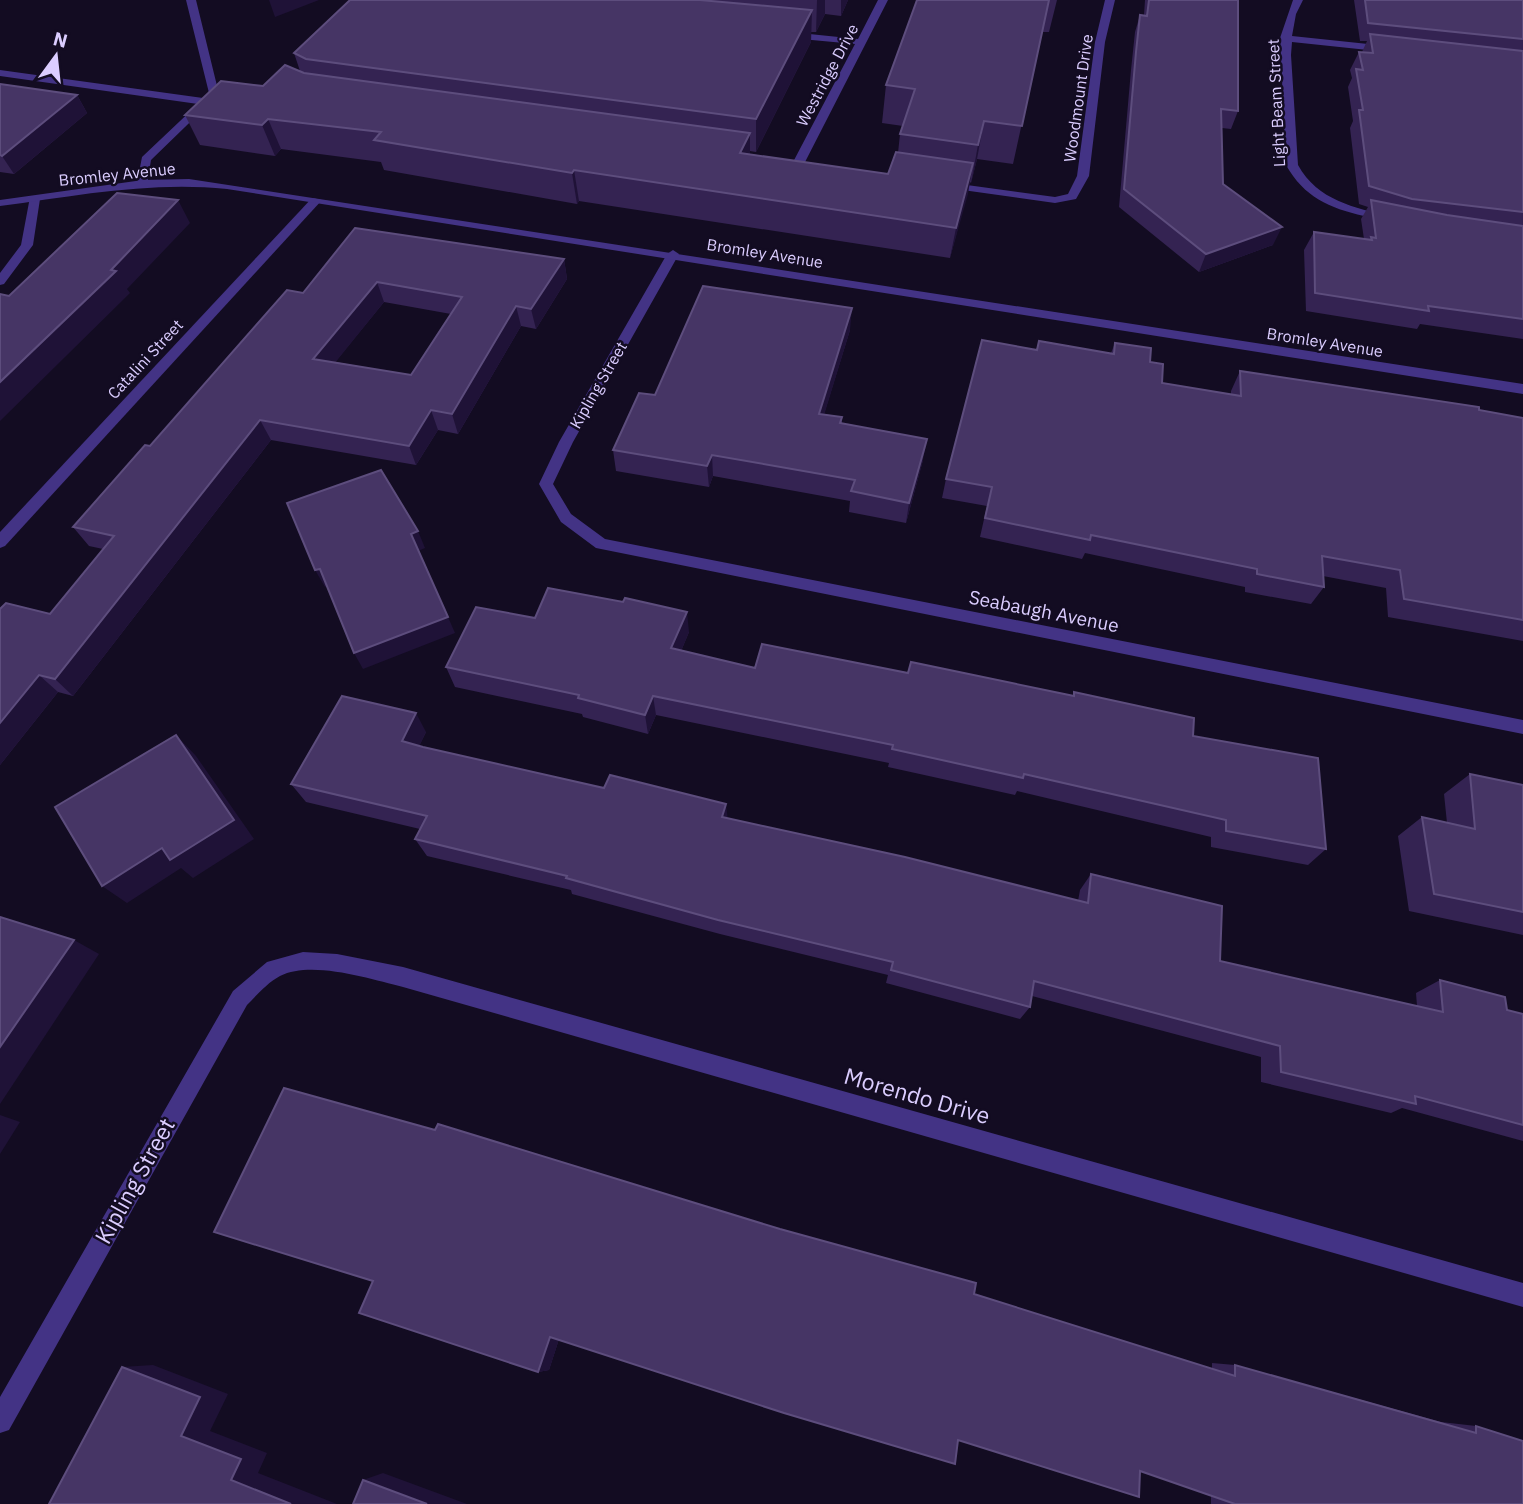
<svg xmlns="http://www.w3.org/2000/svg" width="1523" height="1504" viewBox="0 0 1523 1504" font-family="'IBM Plex Sans',sans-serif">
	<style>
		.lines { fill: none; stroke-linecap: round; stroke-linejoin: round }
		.service { fill: #433385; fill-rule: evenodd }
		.minor { fill: #433385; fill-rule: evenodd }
		.tertiary { fill: #433385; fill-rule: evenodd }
		.wall { fill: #342352; fill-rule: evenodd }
		.shaded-wall { fill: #1f1237 }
		.building { fill: #463565; stroke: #5d4d7d; stroke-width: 2; fill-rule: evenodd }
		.labels { text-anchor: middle; stroke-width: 5; stroke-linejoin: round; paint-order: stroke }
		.far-street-label { font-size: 16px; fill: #dbcdff; stroke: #130c22 }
		.street-label { font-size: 19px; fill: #dbcdff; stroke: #130c22 }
		.near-street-label { font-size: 23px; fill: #dbcdff; stroke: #130c22 }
	</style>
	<rect width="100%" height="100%" fill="#130c22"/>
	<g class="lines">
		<g class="service">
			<path d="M186,0H196L219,94L151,160L147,185L137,183L142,157L198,104L0,76V70L203,98L209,93Z"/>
			<path d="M30,197L40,199L33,245L4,284L0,285V273L21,245Z"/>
		</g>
		<g class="minor">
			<path d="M878,0H888L804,164L794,166L792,164L855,44L790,38L785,35L790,32L858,39Z"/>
			<path d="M1105,0H1115L1105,42L1089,176L1076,199L1055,203L941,187V183L945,182L1055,197L1068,194L1077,176L1095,42Z"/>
			<path d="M1293,0H1303L1296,14L1292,36L1387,46L1392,49L1387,52L1292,42L1291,55L1298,165C1318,201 1354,207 1391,217V221C1382,223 1373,219 1364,216C1329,208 1304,197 1286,165L1280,38Z"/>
			<path d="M312,198L322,200L5,546L0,548V532Z"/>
			<path d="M673,250L679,254L573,442L553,484L571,514L605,539L1523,720V734L596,548L561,522L539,484L559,442L667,254Z"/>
			<path d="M303,952L337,954L403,967L1523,1283V1307L403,987C370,979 312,960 280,976C267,983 257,995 247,1005L9,1430L0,1433V1397L233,991L267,962Z"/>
		</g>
		<path class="tertiary" d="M189,179L1523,384V394L227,189C150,181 76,196 0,206V200L143,180Z"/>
	</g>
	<g class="wall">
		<path d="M350,0H848L841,16L825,14L816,32H811V42L756,152L750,151V154L888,174L898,153L900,134L903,126L882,123L886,85L917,0H1057L1049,32H1042L1013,164L977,159L971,183L970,182L950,258L579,201L577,204L384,170L381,162L281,149L275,156L200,145L185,115L300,71L294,53Z"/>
		<path d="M1145,0H1238V111L1231,129L1222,128L1223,184L1273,245L1199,272L1119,207L1131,70L1135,32L1140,15H1144Z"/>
		<path d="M1354,0H1523V339L1420,324L1417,329L1306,311L1304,250L1314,232L1364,239L1361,219L1368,207L1359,204L1350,128L1353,121L1348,87L1352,78L1350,70L1359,52H1362L1367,41H1360Z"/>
		<path d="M0,84L77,95L87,113L14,174L0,172Z"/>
		<path d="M355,228L564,259L567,279L536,329L521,326L458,434L438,430L416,465L271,440L73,696L58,692L0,765V609L50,614L103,549L89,546L73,527L150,446L303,293ZM384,302L451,314L411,375L335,362Z"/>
		<path d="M850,330L824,414L842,417V423L923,460L906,523L849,512L850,501L713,476L709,487L616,471L613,450L655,395Z"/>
		<path d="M1115,343L1150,362L1162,383L1231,394V391L1240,371L1523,418V641L1388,617L1386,588L1323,576L1324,587L1311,604L1245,592V587L1085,553L1082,559L980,537L987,506L942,498L946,479L1037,350L1111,353Z"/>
		<path d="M535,618L689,632L681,651L755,668L908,673L1073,696L1074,692L1193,736L1326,849L1308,865L1211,847V837L1017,791L1015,795L888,767L889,763L656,715L648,734L583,717L582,714L455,687L446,667Z"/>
		<path d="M426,732L419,746L1078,901L1080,890L1091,874L1220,961L1417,1006L1416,993L1440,980L1507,1010L1523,1014V1141L1402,1108L1391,1113L1261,1082V1057L1032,996L1030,1007L1020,1019L886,983L888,975L720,934L572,894L571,890L427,856L415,839L420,829L306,802L291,784Z"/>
		<path d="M1470,774L1523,785V935L1409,911L1398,836L1422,817L1447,823L1444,794Z"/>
		<path d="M974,1294L1212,1369V1363L1235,1365L1441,1422L1476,1426L1523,1504H1211V1496L1140,1471L958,1440L559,1339L549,1370L538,1372L359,1313Z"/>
	</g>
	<g class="shaded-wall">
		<path d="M269,0H319L275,17Z"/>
		<path d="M817,0H825V14L816,32Z"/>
		<path d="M841,0H848L841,16Z"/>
		<path d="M812,10L811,42L756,152V119Z"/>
		<path d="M77,95L87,113L14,174L2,156Z"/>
		<path d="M268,119L281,149L275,156L262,125Z"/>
		<path d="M984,121L977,159L971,183L978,145Z"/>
		<path d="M750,133V163L740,153Z"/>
		<path d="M973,163L968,194L950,258L956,228Z"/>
		<path d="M574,170L579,201L577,204L572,173Z"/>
		<path d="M178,200L190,223L127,289L130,293L0,421V382Z"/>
		<path d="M1282,227L1273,245L1199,272L1206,254Z"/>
		<path d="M564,259L567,279L536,329L531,309Z"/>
		<path d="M377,282L384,302L322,379L313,359Z"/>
		<path d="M516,306L521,326L458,434L452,414Z"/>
		<path d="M852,308L850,330L818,435L819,414Z"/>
		<path d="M431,410L438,430L416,465L409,446Z"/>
		<path d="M260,420L271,440L73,696L55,679Z"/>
		<path d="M927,439L923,460L906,523L909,503Z"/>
		<path d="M712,455L713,476L709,487L707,466Z"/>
		<path d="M418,531L425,548L418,551L411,534Z"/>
		<path d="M320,569L329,585L325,587L315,570Z"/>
		<path d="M687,612L689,632L674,668L671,648Z"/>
		<path d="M448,617L455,633L363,669L354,653Z"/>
		<path d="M39,675L58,692L0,765V723Z"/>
		<path d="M653,696L656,715L648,734L645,715Z"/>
		<path d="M416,713L426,732L413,759L402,741Z"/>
		<path d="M176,735L196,756L254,839L193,878L181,868L127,903L102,886Z"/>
		<path d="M726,804L728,821L722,817Z"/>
		<path d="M74,940L99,954L0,1104V1047Z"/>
		<path d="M0,1115L20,1122L0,1154Z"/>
		<path d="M560,1336L549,1370L538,1372L550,1337Z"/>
		<path d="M153,1365L228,1394L210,1431L267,1453L258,1473L337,1504H291L231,1480L181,1436L122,1367Z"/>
		<path d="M383,1473L467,1504H427L363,1480Z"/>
	</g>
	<g class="building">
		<path d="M350,0H700L812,10L756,119L306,59L294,53Z"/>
		<path d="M917,0H1049L1022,126L984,121L978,145L900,134L915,89L886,85Z"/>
		<path d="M1149,0H1238V111L1221,109L1223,184L1282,227L1206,254L1124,189L1136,52L1140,15L1147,16Z"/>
		<path d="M1365,0H1523V39L1368,23Z"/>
		<path d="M1370,34L1523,51V212L1412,199L1369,186L1359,110H1363L1356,69L1363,70L1359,52L1373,53Z"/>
		<path d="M285,65L304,73L750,133L740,153L888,174L896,152L973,163L956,228L574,170L572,173L374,140L381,132L268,119L262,125L185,115L221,81L263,86Z"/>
		<path d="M0,84L77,95L2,156L0,155Z"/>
		<path d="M117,193L178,200L111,270L116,271L0,382V294L9,296Z"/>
		<path d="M1371,200L1447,215L1523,226V319L1428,306L1429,311L1315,293L1314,232L1372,240L1371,237L1376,238Z"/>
		<path d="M355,228L564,259L531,309L516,306L452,414L431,410L409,446L260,420L55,679L39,675L0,723V609L6,603L50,614L114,536L73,527L145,445L150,446L287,290L303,293ZM377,282L462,297L411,375L313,359Z"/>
		<path d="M703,286L852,308L819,414L842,417L840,423L927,439L909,503L851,491L855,480L712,455L707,466L613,450L639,393L655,395Z"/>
		<path d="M982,340L1037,350L1039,341L1114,354L1115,343L1151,348L1150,362L1163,364L1162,383L1241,396L1240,371L1479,407V410L1523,418V620L1404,599L1400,570L1322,556L1324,587L1257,574V569L1091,535L1090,540L985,518L992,487L946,479Z"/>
		<path d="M381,470L418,531L411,534L448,617L354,653L320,569L315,570L287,503Z"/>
		<path d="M548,588L623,602L625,598L687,612L671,648L755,668L762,644L908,673L911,662L1074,696V692L1194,718L1193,736L1318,758L1326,849L1226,831V820L1024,774L1023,778L892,749L893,745L653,696L645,715L578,698L579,695L446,667L476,607L535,618Z"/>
		<path d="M342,696L416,713L402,741L423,747L604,788L610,775L726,804L722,817L905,857L1088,903L1091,874L1222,906L1220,961L1443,1012L1440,980L1505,997L1507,1010L1523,1014V1125L1415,1096L1416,1104L1281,1072L1280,1046L1034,981L1030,1007L891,970L893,962L718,920L566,878L567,876L415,839L427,816L291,784Z"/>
		<path d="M176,735L234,820L170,860L162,848L102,886L55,807Z"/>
		<path d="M1470,774L1523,785V912L1434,894L1422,817L1475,829Z"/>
		<path d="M0,917L74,940L0,1047Z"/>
		<path d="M284,1088L435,1130L438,1124L780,1229L976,1283L974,1294L1235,1376V1365L1476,1433V1426L1523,1441V1504H1235L1140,1471L1139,1497L958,1440L955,1464L784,1413L550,1337L538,1372L359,1313L373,1281L214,1232Z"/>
		<path d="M122,1367L200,1397L181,1436L241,1459L231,1480L291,1504H49Z"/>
		<path d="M363,1480L427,1504H353Z"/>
	</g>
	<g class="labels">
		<g class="far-street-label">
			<text transform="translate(827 75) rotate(-62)" y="6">Westridge Drive</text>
			<text transform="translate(1078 98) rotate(-82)" y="6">Woodmount Drive</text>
			<text transform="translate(1276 103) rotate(-93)" y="6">Light Beam Street</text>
			<text transform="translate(117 174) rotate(-6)" y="6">Bromley Avenue</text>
			<text transform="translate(765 253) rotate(9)" y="6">Bromley Avenue</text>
			<text transform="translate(1325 342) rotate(9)" y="6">Bromley Avenue</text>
			<text transform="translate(145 359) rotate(-47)" y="6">Catalini Street</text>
			<text transform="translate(598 385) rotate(-60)" y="6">Kipling Street</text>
		</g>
		<g class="street-label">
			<text transform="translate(1044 611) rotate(11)" y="7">Seabaugh Avenue</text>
		</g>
		<g class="near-street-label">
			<text transform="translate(917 1096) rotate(16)" y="8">Morendo Drive</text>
			<text transform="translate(135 1181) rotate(-61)" y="8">Kipling Street</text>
		</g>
	</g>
	<g transform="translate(56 56) rotate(15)" stroke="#130c22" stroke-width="5" paint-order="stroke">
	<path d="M0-5L12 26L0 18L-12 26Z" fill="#dbcdff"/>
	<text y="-10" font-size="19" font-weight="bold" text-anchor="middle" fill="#dbcdff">N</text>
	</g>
</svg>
